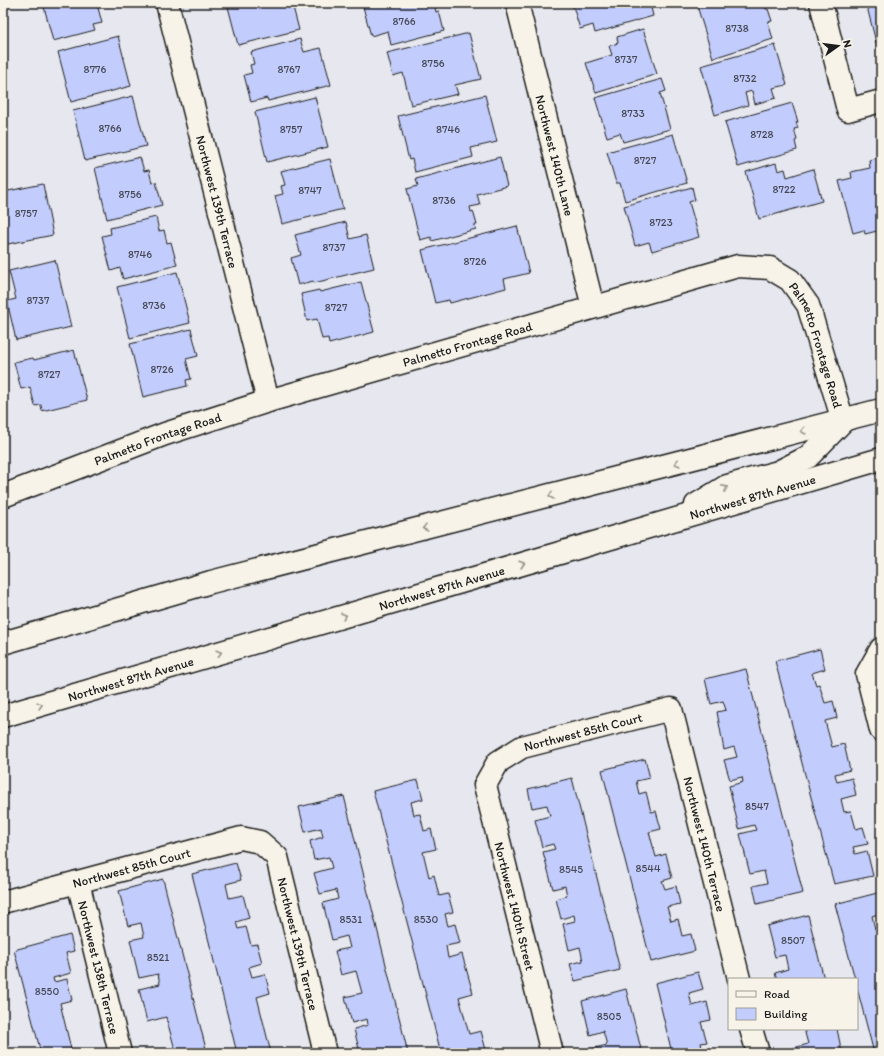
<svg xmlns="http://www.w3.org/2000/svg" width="884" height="1056" viewBox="0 0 884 1056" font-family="Itim,sans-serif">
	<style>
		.building { fill: #c2cdfe; stroke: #1c1c1c }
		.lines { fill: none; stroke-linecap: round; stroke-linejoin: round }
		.minor-casing { stroke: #1c1c1c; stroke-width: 25 }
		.major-casing { stroke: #1c1c1c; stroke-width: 25 }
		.minor { stroke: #f7f3e8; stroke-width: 22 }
		.major { stroke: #f7f3e8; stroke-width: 22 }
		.oneway { stroke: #94928c }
		.labels { text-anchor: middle; stroke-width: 3.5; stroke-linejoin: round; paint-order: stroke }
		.number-label { font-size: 11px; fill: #464854 }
		.street-label { font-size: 13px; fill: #1c1c1c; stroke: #f7f3e8 }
	</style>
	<rect width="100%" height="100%" fill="#e7e8ef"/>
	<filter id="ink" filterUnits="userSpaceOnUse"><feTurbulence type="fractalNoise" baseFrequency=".025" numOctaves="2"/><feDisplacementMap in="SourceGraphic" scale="8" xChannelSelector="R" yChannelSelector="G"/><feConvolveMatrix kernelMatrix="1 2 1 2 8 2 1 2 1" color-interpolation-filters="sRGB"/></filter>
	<g filter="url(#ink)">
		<g class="building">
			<path d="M43,3H102L97,4L102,23L93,25L95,30L53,41Z"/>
			<path d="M227,3H292L299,30L238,45Z"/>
			<path d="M362,3H434L436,12L439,11L444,31L391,45L388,31L371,36Z"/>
			<path d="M572,3H650L653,16L595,33L593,25L580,29Z"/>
			<path d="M717,3H764L766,9H768L772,21L768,22L773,39L713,58L698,9Z"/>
			<path d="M866,3H881V49L878,50Z"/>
			<path d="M643,29L657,74L596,93L586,63L612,55L609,46L618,43L617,37Z"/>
			<path d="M469,33L481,79L455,85L458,94L411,105L403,73L393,76L387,53Z"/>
			<path d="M118,36L131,86L71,102L58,52Z"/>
			<path d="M300,39L304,52L321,48L331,85L268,101L267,98L251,102L244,75L252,73L250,65L254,64L251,52Z"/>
			<path d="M775,45L787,85L773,88L776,98L755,104L752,91L745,93L748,105L715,115L701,66Z"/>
			<path d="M662,79L666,91L660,93L670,129L623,142L620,133L607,137L595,98Z"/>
			<path d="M485,95L497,142L471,148L473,157L415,172L412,159L409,160L398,116Z"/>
			<path d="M133,96L146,146L85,161L73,111Z"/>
			<path d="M315,97L328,147L267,162L255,112Z"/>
			<path d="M792,103L798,122H796L798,128L794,129L797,140L795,141L797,150L738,167L725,122Z"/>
			<path d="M673,134L687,183L625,201L620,183H616L607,152Z"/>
			<path d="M140,157L144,171L149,170L152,183L156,182L162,205L107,219L95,168Z"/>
			<path d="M500,157L507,186L477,194L480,205L470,207L471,212L473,211L477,225H474L476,229L432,241L431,237L420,240L407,189L418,186L416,179Z"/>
			<path d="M881,157V230L865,234L864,230L853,233L839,181L852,178L851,172L870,168L869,160Z"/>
			<path d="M330,159L343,209L282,224L275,196L283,194L281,186L285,185L281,171Z"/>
			<path d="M776,163L778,171L785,169L787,177L813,169L822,201L759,219L746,172Z"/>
			<path d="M43,184L53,235L3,245V192Z"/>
			<path d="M692,187L695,200L689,202L699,237L652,251L649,242L635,246L624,206Z"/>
			<path d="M156,217L159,231L164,230L167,243L171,242L177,265L123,279L120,268L111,271L102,236L111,234L110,228Z"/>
			<path d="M346,222L350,239L366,235L374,268L314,283L313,281L298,285L291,258L301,255L295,235Z"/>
			<path d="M517,226L529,273L504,279L506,288L450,303L449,300L435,303L422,250Z"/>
			<path d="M55,260L71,327L16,340L7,301L16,299L9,271Z"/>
			<path d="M177,272L190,323L130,338L117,287Z"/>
			<path d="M361,282L374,332L329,344L328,338L322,339L317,319L307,321L301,294L319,290L320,292Z"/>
			<path d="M191,329L198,356L186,359L191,379L186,380L187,386L143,397L130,344Z"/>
			<path d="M74,350L87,400L42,411L41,405L35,406L30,387L21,389L14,362L33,358L34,360Z"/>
			<path d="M820,649L825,669L812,673L816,685L819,684L825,703L833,701L837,718L825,721L832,747L844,744L850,770L835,774L837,782L852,778L856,795L841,799L844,812L851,811L856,829L863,827L868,844L853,847L855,854L867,851L873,876L834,884L775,661Z"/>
			<path d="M746,669L803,893L757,904L753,886L767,883L764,871L750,874L740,834L756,830L754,825L739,829L729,786L743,782L742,777L730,780L724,760L737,757L734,747L724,750L717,712L726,710L723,701L711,704L705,679Z"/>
			<path d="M645,759L650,778L636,781L639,794L646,792L651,812L656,811L661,829L649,832L656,857L666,854L672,878L662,881L665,889L676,886L680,904L667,907L671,921L678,919L682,936L691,934L695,951L651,962L602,770Z"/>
			<path d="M572,778L620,970L575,981L570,964L583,961L580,947L569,950L563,924L575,921L574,915L561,919L556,899L567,896L565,886L553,889L543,852L555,849L553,844L542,847L535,820L550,816L547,805L532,808L528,789Z"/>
			<path d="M418,780L423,799L411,802L414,815L420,814L424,831L431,829L436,849L423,852L429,877L434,875L439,896L448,894L453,912L445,914L448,926L455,924L460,943L446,946L448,958L462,954L473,993L459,997L469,1034L481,1031L486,1050L474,1053H441L373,791Z"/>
			<path d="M344,796L408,1053H360L354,1029L368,1025L367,1019L352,1023L345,997L362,993L356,971L341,975L335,951L350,948L347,936L332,940L323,903L338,899L336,890L320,894L314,873L332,868L329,857L314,860L310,841L323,837L321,828L305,832L299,807Z"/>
			<path d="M236,863L241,880L226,884L229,898L243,895L249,918L236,922L238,929L246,927L251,945L257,944L262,963L249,967L252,977L265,974L270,993L257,997L271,1053L284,1049L285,1053H237L192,874Z"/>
			<path d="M163,879L207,1053H176L166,1017L147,1022L139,989L160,984L158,974L139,978L130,940L144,937L141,923L128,926L119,891Z"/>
			<path d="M881,892V913L872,916L875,929L881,928V1053H874L857,988V979H855L835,904Z"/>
			<path d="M808,915L824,979H777L775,973L788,969L785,955L775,957L767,926Z"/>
			<path d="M70,935L74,951L66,953L71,973L53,978L54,982L67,979L72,1000L60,1003L72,1053H41L14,950Z"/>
			<path d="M698,972L703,989L689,993L692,1006L707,1002L711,1020L701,1022L707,1042L701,1043L703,1053H672L655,983Z"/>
			<path d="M626,989L642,1053H592L591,1049L607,1045L603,1031L590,1035L582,1001Z"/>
			<path d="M804,1029H837L842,1053H791L790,1049L808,1044Z"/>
			<path d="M3,1037L7,1053H3Z"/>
		</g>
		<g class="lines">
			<g class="minor-casing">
				<g id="minor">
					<path id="s1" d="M167,3L268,401"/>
					<path id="s2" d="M517,3L593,307"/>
					<path d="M821,3L848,110L881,101"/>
					<path id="s3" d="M3,496L165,434L268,401L738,266L770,268L790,280L808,305L843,421"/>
					<path d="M881,649L867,674L881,730"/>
					<path id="s4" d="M78,882L120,1053"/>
					<path id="s5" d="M3,902L241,838L260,842L277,857L325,1053"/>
					<path d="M751,1029L758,1053"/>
					<path id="s6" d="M552,1053L485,785L498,762L522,747L671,709L739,979"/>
				</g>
			</g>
			<g class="major-casing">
				<g id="major">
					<path d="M696,505L727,486L778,472L808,457L843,421"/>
					<path d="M3,643L211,582L881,410"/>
					<path id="s7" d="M3,716L881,459"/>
				</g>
			</g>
			<use href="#minor" class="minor"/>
			<use href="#major" class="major"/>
		</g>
		<defs><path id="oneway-chevron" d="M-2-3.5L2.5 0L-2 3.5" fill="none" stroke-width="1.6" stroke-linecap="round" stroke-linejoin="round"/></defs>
		<g class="oneway">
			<use href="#oneway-chevron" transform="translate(803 431) rotate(166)"/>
			<use href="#oneway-chevron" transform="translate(677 463) rotate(166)"/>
			<use href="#oneway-chevron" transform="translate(725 488) rotate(-26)"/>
			<use href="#oneway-chevron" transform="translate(551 496) rotate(166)"/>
			<use href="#oneway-chevron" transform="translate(425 528) rotate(166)"/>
			<use href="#oneway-chevron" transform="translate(522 564) rotate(-16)"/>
			<use href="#oneway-chevron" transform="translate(344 616) rotate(-16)"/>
			<use href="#oneway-chevron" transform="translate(219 653) rotate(-16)"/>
			<use href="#oneway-chevron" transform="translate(40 705) rotate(-16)"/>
		</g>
	</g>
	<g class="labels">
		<g class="number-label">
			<text x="404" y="25">8766</text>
			<text x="737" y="32">8738</text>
			<text x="626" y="63">8737</text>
			<text x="433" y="67">8756</text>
			<text x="95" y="73">8776</text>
			<text x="289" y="73">8767</text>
			<text x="745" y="82">8732</text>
			<text x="633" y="117">8733</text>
			<text x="110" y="132">8766</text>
			<text x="291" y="133">8757</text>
			<text x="448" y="133">8746</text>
			<text x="762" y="138">8728</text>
			<text x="645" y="164">8727</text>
			<text x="784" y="193">8722</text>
			<text x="310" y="194">8747</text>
			<text x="130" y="198">8756</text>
			<text x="444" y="204">8736</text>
			<text x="26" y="217">8757</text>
			<text x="661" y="226">8723</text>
			<text x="334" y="251">8737</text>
			<text x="140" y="258">8746</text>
			<text x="475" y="265">8726</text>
			<text x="38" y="304">8737</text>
			<text x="154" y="309">8736</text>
			<text x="336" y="311">8727</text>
			<text x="162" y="373">8726</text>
			<text x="49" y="378">8727</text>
			<text x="757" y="810">8547</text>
			<text x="648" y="872">8544</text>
			<text x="571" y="873">8545</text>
			<text x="351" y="923">8531</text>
			<text x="426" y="923">8530</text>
			<text x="793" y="944">8507</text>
			<text x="158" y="961">8521</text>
			<text x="47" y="995">8550</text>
			<text x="609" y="1020">8505</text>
		</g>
		<g class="street-label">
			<text dy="5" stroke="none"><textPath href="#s2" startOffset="157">Northwest 140th Lane</textPath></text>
			<text dy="5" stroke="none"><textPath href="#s1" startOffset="205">Northwest 139th Terrace</textPath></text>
			<text dy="5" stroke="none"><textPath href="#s3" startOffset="489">Palmetto Frontage Road</textPath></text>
			<text dy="5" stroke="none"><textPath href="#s3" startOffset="897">Palmetto Frontage Road</textPath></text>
			<text dy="5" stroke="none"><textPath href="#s3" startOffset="165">Palmetto Frontage Road</textPath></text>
			<text dy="5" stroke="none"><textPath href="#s7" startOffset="781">Northwest 87th Avenue</textPath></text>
			<text dy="5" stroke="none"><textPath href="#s7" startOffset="457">Northwest 87th Avenue</textPath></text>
			<text dy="5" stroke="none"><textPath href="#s7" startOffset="133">Northwest 87th Avenue</textPath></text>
			<text dy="5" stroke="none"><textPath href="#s6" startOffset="394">Northwest 85th Court</textPath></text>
			<text dy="5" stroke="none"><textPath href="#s6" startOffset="624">Northwest 140th Terrace</textPath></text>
			<text dy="5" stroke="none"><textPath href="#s5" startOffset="133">Northwest 85th Court</textPath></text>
			<text transform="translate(515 906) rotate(76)" y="5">Northwest 140th Street</text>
			<text dy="5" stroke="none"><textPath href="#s5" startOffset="378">Northwest 139th Terrace</textPath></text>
			<text dy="5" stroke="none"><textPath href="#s4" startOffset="88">Northwest 138th Terrace</textPath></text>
		</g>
	</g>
	<rect width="884" height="1056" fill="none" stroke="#f7f3e8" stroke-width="16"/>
	<rect x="8" y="8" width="868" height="1040" fill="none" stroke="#1c1c1c" stroke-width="1.5" filter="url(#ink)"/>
	<rect x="728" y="978" width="130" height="52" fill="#f7f3e8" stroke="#9f9d96"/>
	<rect x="736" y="991" width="20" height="6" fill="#f7f3e8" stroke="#9f9d96"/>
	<text x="764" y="998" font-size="12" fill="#1c1c1c">Road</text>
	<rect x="736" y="1008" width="20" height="12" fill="#c2cdfe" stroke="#9f9d96"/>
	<text x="764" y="1018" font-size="12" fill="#1c1c1c">Building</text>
	<g transform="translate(838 46) rotate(76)" stroke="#f7f3e8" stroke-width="3" paint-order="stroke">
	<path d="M0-3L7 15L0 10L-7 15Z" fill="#1c1c1c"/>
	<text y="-6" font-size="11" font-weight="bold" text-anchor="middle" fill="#1c1c1c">N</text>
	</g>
</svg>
